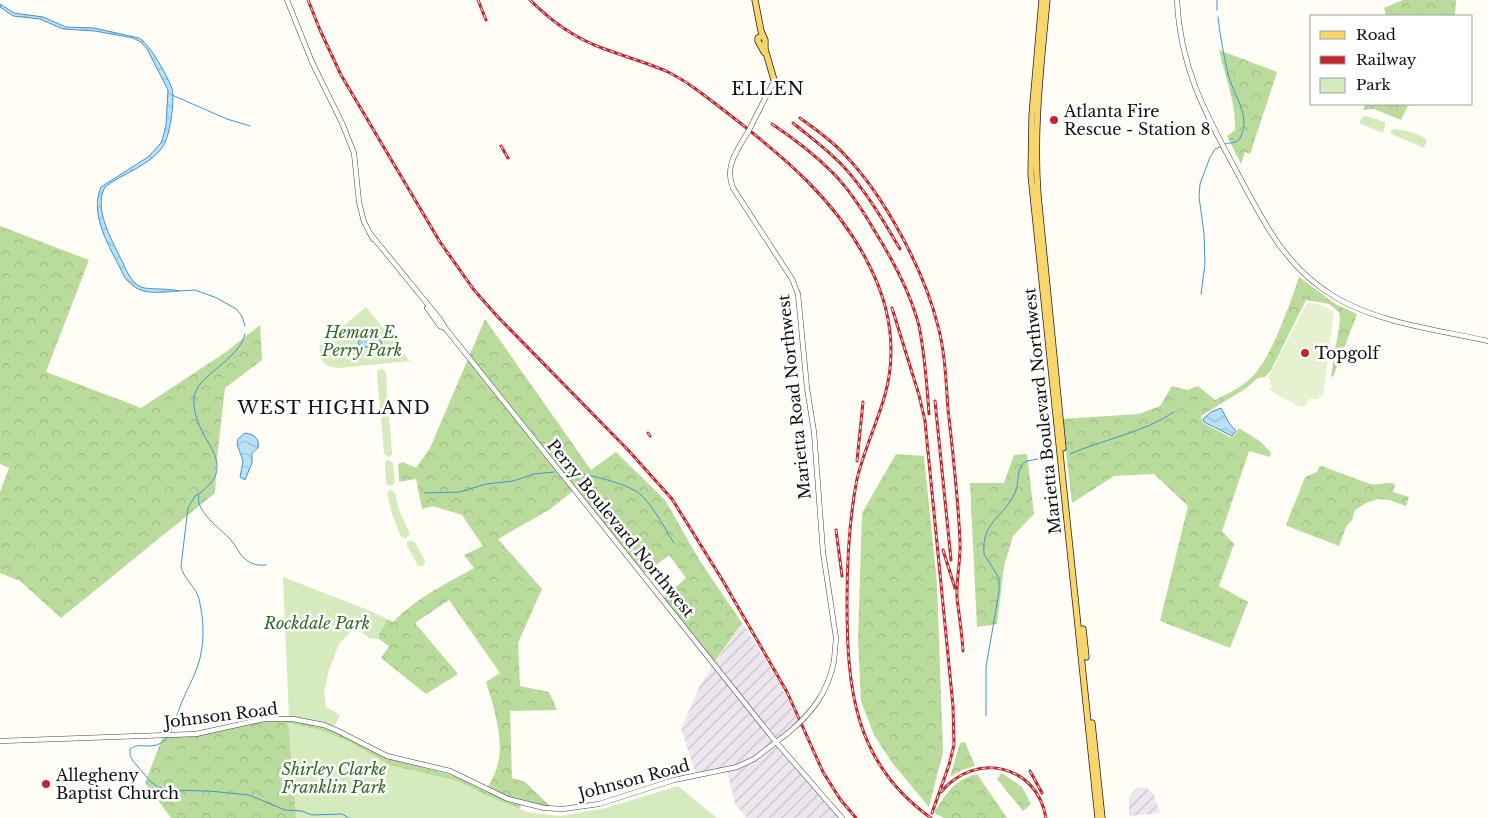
<svg xmlns="http://www.w3.org/2000/svg" width="1488" height="818" viewBox="0 0 1488 818" font-family="'Libre Baskerville',serif">
	<style>
		.industrial { fill: url(#industrial-furrows) }
		.forest { fill: url(#forest-crowns) }
		.park { fill: #d5ebbd }
		.pitch { fill: #e6f2cf }
		.water { fill: url(#water-waves); stroke: #3f96cf }
		.lines { fill: none; stroke-linecap: round; stroke-linejoin: round }
		.stream { stroke: #3f96cf; stroke-width: 1 }
		.minor-casing { stroke: #444; stroke-width: 5.5 }
		.major-casing { stroke: #222; stroke-width: 7 }
		.minor { stroke: #fff; stroke-width: 4.5 }
		.major { stroke: #f9d66b; stroke-width: 5.5 }
		.rail-casing { stroke: #c4262e; stroke-width: 3 }
		.rail { stroke: #fff; stroke-width: 1; stroke-dasharray: 4; stroke-linecap: butt }
		.minor-bridge-casing { stroke: #444; stroke-width: 5.5; stroke-linecap: butt }
		.minor-bridge { stroke: #fff; stroke-width: 4.5 }
		.poi-dot { fill: #c4262e; stroke: #fff; stroke-width: 2 }
		.labels { text-anchor: middle; stroke-width: 5; stroke-linejoin: round; paint-order: stroke }
		.poi-label { font-size: 16px; fill: #111; stroke: #fff; text-anchor: start }
		.park-label { font-size: 16px; font-style: italic; fill: #2f6b1f; stroke: #fff }
		.street-label { font-size: 16px; fill: #111; stroke: #fff }
		.neighbourhood-label { font-size: 18px; letter-spacing: 1px; fill: #111; stroke: #fff }
	</style>
	<defs>
		<pattern id="industrial-furrows" width="10" height="10" patternUnits="userSpaceOnUse" patternTransform="scale(1.25)"><rect width="10" height="10" fill="#eee6ef"/><path d="M-1 1l2-2M0 10L10 0M9 11l2-2" fill="none" stroke="#cbc4cc"/></pattern>
		<pattern id="forest-crowns" width="20" height="18" patternUnits="userSpaceOnUse" patternTransform="scale(1.25)"><rect width="20" height="18" fill="#b9dc9c"/><path d="M2 6a3 3 0 1 1 6 0M12 15a3 3 0 1 1 6 0" fill="none" stroke="#9ebc85"/></pattern>
		<pattern id="water-waves" width="16" height="10" patternUnits="userSpaceOnUse" patternTransform="scale(1.25)"><rect width="16" height="10" fill="#b9e0f7"/><path d="M0 5q4-4 8 0t8 0" fill="none" stroke="#9ebfd3"/></pattern>
	</defs>
	<rect width="100%" height="100%" fill="#fffdf5"/>
	<g class="industrial">
		<path d="M742,623L779,682L799,722L778,740L840,818H747L735,804L726,767L696,774L681,729L700,685Z"/>
		<path d="M1141,787L1147,788L1154,795L1160,813L1129,816V801L1130,796L1136,789Z"/>
	</g>
	<g class="forest">
		<path d="M1403,0H1456L1455,15L1386,16L1384,8Z"/>
		<path d="M1219,50L1277,72L1250,154L1245,152L1241,164L1227,136L1235,130C1236,102 1225,77 1219,50Z"/>
		<path d="M1366,104H1409L1401,120L1374,109L1363,110Z"/>
		<path d="M0,226L89,260L46,372L131,404L141,408L226,352L260,325L262,360L225,388L217,458L215,493L61,618L20,581L0,573V492L9,468L0,464Z"/>
		<path d="M1299,277L1337,305L1357,314L1333,377L1331,376L1340,321L1339,312L1329,304L1306,300L1271,370L1265,377L1258,378L1245,389L1201,416L1203,423L1230,437L1234,436L1239,428L1261,442L1271,453L1270,457L1249,451L1222,531L1234,544L1219,586L1248,602L1230,648L1160,621L1188,506L1154,474L1114,476L1072,503L1065,443L1060,419L1139,414L1160,406L1172,386L1187,390L1198,386L1215,400C1227,394 1241,388 1251,378C1271,359 1290,304 1299,277Z"/>
		<path d="M485,319L591,470L616,452L665,500L700,561L742,623L713,664L662,599L686,578L669,555L643,575L573,491L549,510L498,539L542,589L518,643L520,686L549,692L557,710L510,711L512,778L525,782L552,808L521,805L517,818H171L145,783L163,736L199,735L277,718L321,724L391,759L455,776L486,792C490,783 496,773 498,763C504,739 493,704 486,682L500,673L449,600L415,623L458,674L426,694L381,658L389,646L379,639V634L387,619L393,622C416,598 446,584 474,568L464,555L483,546L462,515L433,506L422,509L416,479L399,482L398,464L403,462L416,468L430,448Z"/>
		<path d="M896,454L924,456L937,584L943,752L929,807L893,764L874,735L861,701L858,640L862,513Z"/>
		<path d="M1027,454L1034,514L1013,536L1004,566L997,624L977,627L970,483H1004L1014,455Z"/>
		<path d="M1322,466L1370,484C1380,486 1385,481 1395,484L1393,492L1409,497L1406,506L1389,500L1378,499L1366,503L1355,510L1352,520L1346,527L1339,546L1287,526L1286,525L1305,477L1317,472L1319,467Z"/>
		<path d="M965,742L975,766L962,770L950,777L960,743Z"/>
		<path d="M1002,773L1022,787L1031,804L1023,811L997,779Z"/>
		<path d="M977,774L1007,818H944L934,813C946,793 954,780 977,774Z"/>
	</g>
	<g class="park">
		<path d="M1366,116L1385,122V126L1383,133L1359,123L1362,117Z"/>
		<path d="M1394,129C1405,130 1419,133 1427,140L1424,148L1391,134V130Z"/>
		<path d="M366,307L410,361L338,368C323,367 318,359 320,345Z"/>
		<path d="M382,369L386,372L388,408L385,411L380,409L377,373L378,370Z"/>
		<path d="M385,415L389,417L392,451V455L389,457L384,454L381,418Z"/>
		<path d="M389,460L393,463L395,483L391,486L387,485L386,483L385,464L386,461Z"/>
		<path d="M390,490L395,492L399,510L410,534L406,538L401,537L392,514L387,493Z"/>
		<path d="M410,540L415,542L425,561L424,566H418L407,546V542Z"/>
		<path d="M283,577L368,610L387,619L379,634V639L369,638L355,627L339,644L329,670L324,692L326,707L340,715L333,729L289,719Z"/>
		<path d="M288,723L321,730L352,743L390,765L458,781L484,794L527,812L560,816L606,808L678,786L717,818H296Z"/>
	</g>
	<path class="pitch" d="M1307,303C1317,303 1326,306 1334,312L1323,396H1319V399H1309L1307,405H1305V407L1294,405V403L1277,395L1269,389L1272,386L1269,383L1271,381L1268,377Z"/>
	<g class="water">
		<path d="M0,4L14,13L43,17L66,27L94,28L139,38C149,43 169,78 172,89C175,101 170,138 162,148C147,167 123,173 105,187C93,209 112,240 121,259C126,269 130,282 141,287C148,290 169,288 179,291C158,292 140,297 125,278C113,252 88,217 101,187L148,157L161,143L163,137L166,125L168,90L147,49L141,42L133,38L95,31L63,29L40,19L13,16L0,7Z"/>
		<path d="M374,334L377,335L382,343L380,346C373,346 362,350 358,343L359,341Z"/>
		<path d="M1221,408L1229,423L1236,431L1232,436L1204,422L1203,419L1211,412Z"/>
		<path d="M245,433C254,434 260,439 258,448L252,453V463L245,480L240,477L243,461L237,444L238,439Z"/>
	</g>
	<g class="lines">
		<g class="stream">
			<path d="M1217,10V0"/>
			<path d="M1218,17C1220,37 1224,55 1228,74C1233,94 1251,116 1241,136C1238,144 1232,142 1225,144"/>
			<path d="M172,95L227,119L250,126"/>
			<path d="M179,291L195,290L217,298L236,309L242,316L245,326"/>
			<path d="M1201,294L1205,264L1204,233L1199,197L1200,184L1210,157L1215,149L1222,146"/>
			<path d="M1070,454C1104,439 1143,433 1174,412"/>
			<path d="M563,472C580,472 629,483 641,495C655,508 664,528 674,543"/>
			<path d="M425,493L460,492L486,484L513,481L534,474L554,472"/>
			<path d="M199,495C194,511 221,529 231,540C236,546 239,554 245,559C251,564 258,566 266,565"/>
			<path d="M986,716V667L999,592V578L984,554C981,522 1004,517 1015,493C1020,482 1015,467 1027,461L1054,456"/>
			<path d="M170,734C174,724 177,714 181,704C186,691 194,678 198,665C205,644 204,620 199,599C196,586 183,579 181,566L188,508L195,496C201,493 205,489 210,484C225,467 213,451 204,435C198,424 193,411 194,398C196,375 239,361 245,334"/>
			<path d="M168,737C153,754 142,740 130,749V755L133,761L150,781L158,787L168,790L209,791L249,795L285,810L302,811L312,815L342,814L349,818"/>
		</g>
		<g class="minor-casing">
			<g id="minor">
				<path d="M287,0L312,62L342,123L354,153L359,202L364,222L373,239"/>
				<path d="M1177,0C1180,68 1206,115 1238,174C1264,223 1286,268 1335,297C1378,323 1439,330 1488,341"/>
				<path d="M748,132C737,150 724,167 733,188L792,279L798,294L807,388L814,432L823,552L836,638L834,661"/>
				<path d="M372,236L439,318L446,329L776,742L842,818"/>
				<path d="M427,308L440,326L444,328"/>
				<path d="M0,741L196,734L264,719H293L324,725L338,731L387,756L450,771L508,799L544,808L563,809L599,804L674,780L737,767L754,759L788,733"/>
			</g>
		</g>
		<g class="major-casing">
			<g id="major">
				<path d="M755,0L761,31L765,40V49L774,80"/>
				<path d="M1042,0L1032,115L1031,175L1098,818"/>
				<path d="M1047,0C1041,65 1033,130 1038,195L1063,448"/>
				<path d="M762,36L758,38V41L764,52"/>
				<path d="M1083,629L1086,657"/>
				<path d="M1092,723L1102,818"/>
			</g>
		</g>
		<use href="#minor" class="minor"/>
		<use href="#major" class="major"/>
		<g class="rail-casing">
			<g id="rail">
				<path d="M308,0L320,30L341,75L440,242L474,290L497,316L629,451L672,499L723,581L787,692L823,772L840,799L856,818"/>
				<path d="M478,0L486,20"/>
				<path d="M530,0C551,21 574,38 602,48C623,56 645,62 666,71C689,82 709,99 730,115C784,157 838,202 869,265C890,306 897,351 885,395C877,423 864,450 857,479C849,520 847,560 847,602C847,689 854,763 931,818"/>
				<path d="M800,118C815,129 831,140 844,154C884,195 924,270 938,326C945,352 946,381 948,409C953,453 958,497 960,541C961,560 956,579 957,598C959,615 962,633 963,651"/>
				<path d="M793,123C810,137 828,150 843,166C866,191 883,220 900,249"/>
				<path d="M772,124C793,138 813,153 832,172C849,189 862,209 874,230C893,260 910,291 919,326C925,355 927,385 929,414"/>
				<path d="M501,146L508,158"/>
				<path d="M892,308L919,395L925,421L953,706L954,745L949,765L932,813"/>
				<path d="M935,401L951,560"/>
				<path d="M648,433L650,436"/>
				<path d="M857,461L863,402"/>
				<path d="M836,530L842,576"/>
				<path d="M943,550L955,588"/>
				<path d="M1030,771L1042,793"/>
				<path d="M941,792C975,751 1037,764 1046,818"/>
			</g>
		</g>
		<use href="#rail" class="rail"/>
		<g class="minor-bridge-casing">
			<g id="minor-bridge">
				<path d="M748,132L773,83"/>
				<path d="M788,733C812,713 828,692 834,661"/>
			</g>
		</g>
		<use href="#minor-bridge" class="minor-bridge"/>
	</g>
	<g class="poi-dot">
		<circle cx="1054" cy="120" r="5"/>
		<circle cx="1305" cy="353" r="5"/>
		<circle cx="46" cy="784" r="5"/>
	</g>
	<g class="labels">
		<g class="poi-label">
			<text x="1064" y="117">Atlanta Fire<tspan x="1064" dy="18">Rescue - Station 8</tspan></text>
			<text x="1315" y="359">Topgolf</text>
			<text x="56" y="781">Allegheny<tspan x="56" dy="18">Baptist Church</tspan></text>
		</g>
		<g class="park-label">
			<text x="362" y="338">Heman E.<tspan x="362" dy="18">Perry Park</tspan></text>
			<text x="317" y="629">Rockdale Park</text>
			<text x="334" y="775">Shirley Clarke<tspan x="334" dy="18">Franklin Park</tspan></text>
		</g>
		<g class="street-label">
			<text transform="translate(794 397) rotate(-96)" y="6">Marietta Road Northwest</text>
			<text transform="translate(1042 411) rotate(-96)" y="6">Marietta Boulevard Northwest</text>
			<text transform="translate(621 528) rotate(51)" y="6">Perry Boulevard Northwest</text>
			<text transform="translate(221 715) rotate(-7)" y="6">Johnson Road</text>
			<text transform="translate(634 779) rotate(-15)" y="6">Johnson Road</text>
		</g>
		<g class="neighbourhood-label">
			<text x="768" y="95">ELLEN</text>
			<text x="334" y="414">WEST HIGHLAND</text>
		</g>
	</g>
	<rect x="1310" y="15" width="162" height="90" fill="#ffffff" stroke="#a0a0a0"/>
	<rect x="1320" y="31" width="25" height="8" fill="#f9d66b" stroke="#a0a0a0"/>
	<text x="1356" y="40" font-size="15" fill="#111111">Road</text>
	<rect x="1320" y="56" width="25" height="8" fill="#c4262e" stroke="#a0a0a0"/>
	<text x="1356" y="65" font-size="15" fill="#111111">Railway</text>
	<rect x="1320" y="78" width="25" height="15" fill="#d5ebbd" stroke="#a0a0a0"/>
	<text x="1356" y="90" font-size="15" fill="#111111">Park</text>
</svg>
